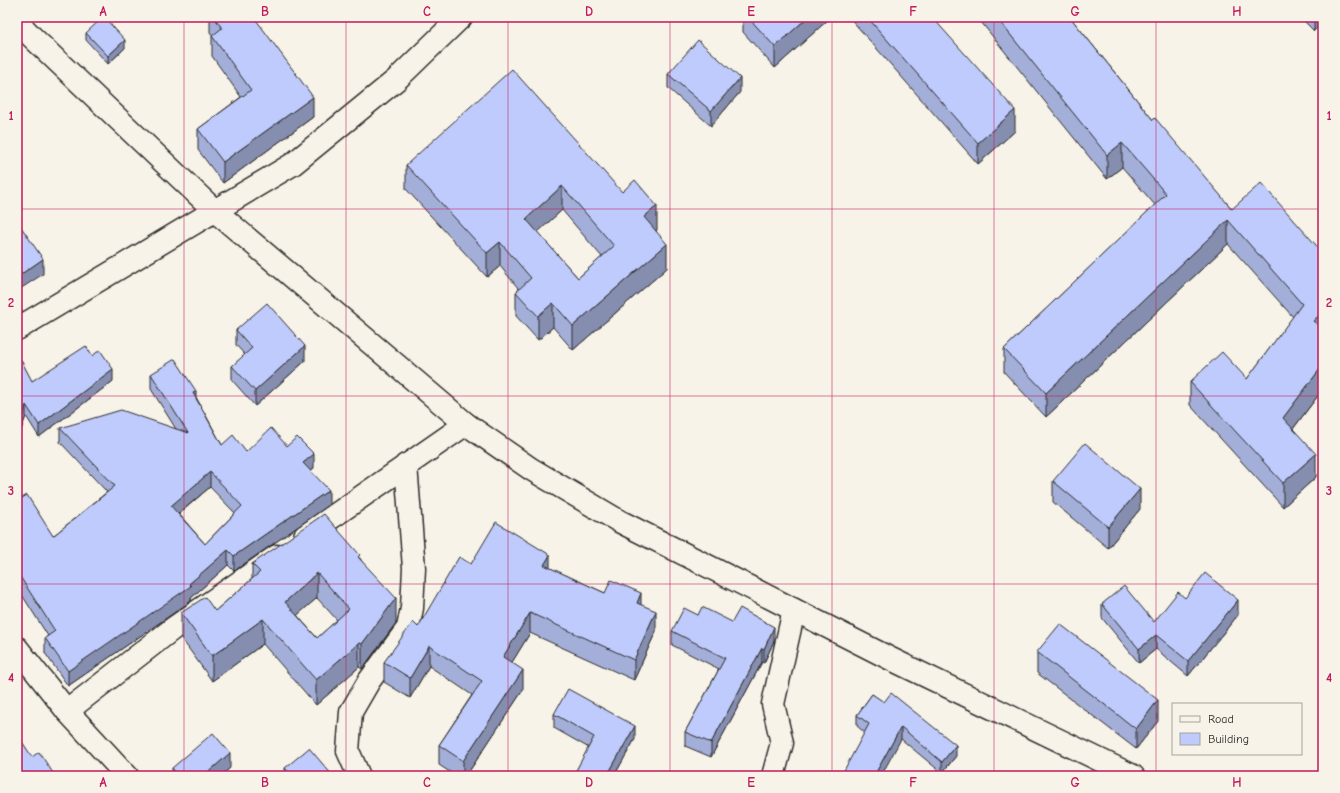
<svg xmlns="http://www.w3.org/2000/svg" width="1340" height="793" viewBox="0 0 1340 793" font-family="'Comic Neue',sans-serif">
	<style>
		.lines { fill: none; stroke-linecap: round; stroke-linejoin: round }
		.minor-casing { stroke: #2b2b2b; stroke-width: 25 }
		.minor { stroke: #f7f3e8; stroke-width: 22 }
		.wall { fill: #a4afd9; stroke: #2b2b2b; fill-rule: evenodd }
		.shaded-wall { fill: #868eb0; stroke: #2b2b2b }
		.building { fill: #bfcbfc; stroke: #2b2b2b; fill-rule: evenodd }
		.grid { fill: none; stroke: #c2185b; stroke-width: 1; stroke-opacity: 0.55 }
		.neatline { fill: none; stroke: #c2185b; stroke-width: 1.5 }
		.grid-label { font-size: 13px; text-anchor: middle; font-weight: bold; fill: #c2185b }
	</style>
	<rect width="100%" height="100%" fill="#f7f3e8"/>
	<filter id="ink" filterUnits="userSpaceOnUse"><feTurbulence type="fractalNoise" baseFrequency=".025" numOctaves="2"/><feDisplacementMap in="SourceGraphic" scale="8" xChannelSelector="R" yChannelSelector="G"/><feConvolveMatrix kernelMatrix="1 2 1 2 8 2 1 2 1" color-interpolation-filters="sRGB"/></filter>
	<g filter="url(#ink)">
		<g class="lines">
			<g class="minor-casing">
				<g id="minor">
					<path d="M17,21L32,37L215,211L466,424L531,469L619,521L891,659L1133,776"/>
					<path d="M17,329L293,164L396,80L461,17"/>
					<path d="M305,536L466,424"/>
					<path d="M17,648L67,711L127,776"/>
					<path d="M67,711L175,627L277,556"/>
					<path d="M359,776L348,751L351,712L369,681L408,628L412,608L414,568L406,465"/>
					<path d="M773,776L782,743L773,704L794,610"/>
				</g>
			</g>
			<use href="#minor" class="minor"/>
		</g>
		<g class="wall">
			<path d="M210,17H254L313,117L223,183L198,150V129L241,97L212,56V35L210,32Z"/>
			<path d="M743,17H831L775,68L743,32Z"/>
			<path d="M849,17H932L1015,131L978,164Z"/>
			<path d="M977,17H1070L1153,120L1232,209L1323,253V389L1293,429L1316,477L1283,507L1190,405V382L1247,379L1293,317L1228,244L1046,417L1004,372V349L1155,205L1122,167L1107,179Z"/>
			<path d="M1300,17H1323V22L1314,31Z"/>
			<path d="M86,33L125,48L108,64L86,40Z"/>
			<path d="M668,74L740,92L711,126L668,88Z"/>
			<path d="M406,165L622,192L657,230L656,231L667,268L573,350L553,327L538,340L516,316V292L519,289L500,266L487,277L406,189ZM562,210L602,257L578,278L537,232Z"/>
			<path d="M236,330L305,361L255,406L232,380V366L245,355L236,345Z"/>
			<path d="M92,356L113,381L39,437L26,416L17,441V362L32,381Z"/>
			<path d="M151,374L196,397L222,445L246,452L287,446L314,468L311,471L329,505L234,571L228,565L191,598V601L68,686L45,653V638L48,636L17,587V501L53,536L107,492L60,442V428L176,429L151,389ZM210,487L235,513L205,544L179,514Z"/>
			<path d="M1053,481L1140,509L1108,548L1053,502Z"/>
			<path d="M360,558L396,623L362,669L359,667L316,705L263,644L212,681L181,638V613L215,611L252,579V564ZM317,598L337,620L317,638L297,615Z"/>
			<path d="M471,564L550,568L605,593L641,605L656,631L634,680L530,633L512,662L523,690L466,776H456L439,765V745L472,695L429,666L410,698L384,682V662L418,627Z"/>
			<path d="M1185,598L1238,615L1188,676L1156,649L1139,663L1102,618V604L1154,622Z"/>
			<path d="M732,622L774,641L764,663L762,662L711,757L685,746V732L719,669L672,645V631Z"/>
			<path d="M1037,652L1158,721L1136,749L1037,673Z"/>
			<path d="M872,694L956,756L942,773L901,739L865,733L857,726V715Z"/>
			<path d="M554,714L635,739L614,776H573L589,748L554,728Z"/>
			<path d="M172,768H230L221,776H172Z"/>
			<path d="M285,768L333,776H285Z"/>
		</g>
		<g class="shaded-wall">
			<path d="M808,17H831L775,68V47Z"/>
			<path d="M1314,17H1323V22L1314,31Z"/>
			<path d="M125,40V48L108,64V56Z"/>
			<path d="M740,78V92L711,126V111Z"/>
			<path d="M313,97V117L223,183V162Z"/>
			<path d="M1015,110V131L978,164V143Z"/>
			<path d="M1122,143V167L1107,179V155Z"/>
			<path d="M562,186V210L526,243V219Z"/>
			<path d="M657,206V230L644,241V217Z"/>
			<path d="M1228,220V244L1046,417V393Z"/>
			<path d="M500,242V266L487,277V253Z"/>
			<path d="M667,244V268L573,350V326Z"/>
			<path d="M43,259V274L17,291V277Z"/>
			<path d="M553,303V327L538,340V316Z"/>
			<path d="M1323,312V336L1313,321Z"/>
			<path d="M305,346V361L255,406V391Z"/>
			<path d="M1323,365V389L1283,442V418Z"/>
			<path d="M113,369V381L39,437V425Z"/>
			<path d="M196,391V406L193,393Z"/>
			<path d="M26,405V416L17,441V430Z"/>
			<path d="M314,454V468L303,478V463Z"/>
			<path d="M1316,454V477L1283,507V483Z"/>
			<path d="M210,472V487L171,520V506Z"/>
			<path d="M1140,489V509L1108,548V527Z"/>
			<path d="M329,490V505L234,571V556Z"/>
			<path d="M228,550V565L191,598V601L68,686V671L189,584Z"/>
			<path d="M550,555V575L544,565Z"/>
			<path d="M317,573V598L285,626V602Z"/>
			<path d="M641,593V614L637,603Z"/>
			<path d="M396,598V623L362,669V644Z"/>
			<path d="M1238,600V615L1188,676V661Z"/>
			<path d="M656,611V631L634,680V660Z"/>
			<path d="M530,613V633L503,677V657Z"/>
			<path d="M263,619V644L212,681V656Z"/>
			<path d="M774,627V641L764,663V649Z"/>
			<path d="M1156,635V649L1139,663V649Z"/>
			<path d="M359,643V667L316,705V680Z"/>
			<path d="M429,646V666L410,698V678Z"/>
			<path d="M762,648V662L711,757V743Z"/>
			<path d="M523,670V690L466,776H463V761Z"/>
			<path d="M1158,700V721L1136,749V729Z"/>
			<path d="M635,726V739L614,776H607Z"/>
			<path d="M901,727V739L881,776H874Z"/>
			<path d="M956,745V756L942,773V762Z"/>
			<path d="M230,753V768L221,776H204Z"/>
		</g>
		<g class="building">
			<path d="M103,17H104L125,40L108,56L86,33Z"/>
			<path d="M214,17H254L313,97L223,162L198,129L251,90L212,36L222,28Z"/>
			<path d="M748,17H808L775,47Z"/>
			<path d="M867,17H932L1015,110L978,143Z"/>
			<path d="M996,17H1070L1153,120L1155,118L1232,209L1261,183L1323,253V312L1313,321L1323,329V365L1283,418L1316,454L1283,483L1190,382L1222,352L1247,379L1302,304L1228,220L1046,393L1004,349L1166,194L1122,143L1107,155Z"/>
			<path d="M698,40L740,78L711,111L668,74Z"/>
			<path d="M512,69L622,192L635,180L657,206L644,217L667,244L573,326L553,303L538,316L516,292L531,278L500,242L487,253L406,165ZM562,186L614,246L578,278L526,219Z"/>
			<path d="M17,221L43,259L17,277Z"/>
			<path d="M267,303L305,346L255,391L232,366L252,348L236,330Z"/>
			<path d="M86,346L92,356L100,350L113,369L39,425L26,405L17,430V362L21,360L32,381Z"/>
			<path d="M175,359L196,391L193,393L222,445L233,435L246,452L271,428L287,446L297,437L314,454L303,463L329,490L234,556L228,550L189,584L191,586L68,671L45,638L55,631L17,572V501L27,495L53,536L115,486L60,428L121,410L188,433L151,374ZM210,472L242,506L205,544L171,506Z"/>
			<path d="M1085,443L1140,489L1108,527L1053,481Z"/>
			<path d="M324,514L360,555L358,557L396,598L362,644L359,643L316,680L263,619L212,656L181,613L205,597L215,611L260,572L252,564ZM317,573L349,609L317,638L285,602Z"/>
			<path d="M496,522L550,555L544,565L605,593L611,580L641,593L637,603L656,611L634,660L530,613L503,657L523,670L463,761L439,745L482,681L429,646L410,678L384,662L413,622L418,627L459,557L471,564Z"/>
			<path d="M1205,573L1238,600L1188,661L1156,635L1139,649L1102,604L1124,586L1154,622L1178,592L1185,598Z"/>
			<path d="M702,607L732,622L740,608L774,627L764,649L762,648L711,743L685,732L725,658L672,631L684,608L698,615Z"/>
			<path d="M1060,624L1158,700L1136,729L1037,652Z"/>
			<path d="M568,689L635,726L607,776H573L594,737L554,714Z"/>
			<path d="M891,693L956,745L942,762L901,727L874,776H841L869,724L857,715L872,694L884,702Z"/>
			<path d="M213,733L230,753L204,776H179L172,768Z"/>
			<path d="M17,734L32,757L39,752L55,776H17Z"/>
			<path d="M309,748L333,776H292L285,768Z"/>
			<path d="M726,773L731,776H725Z"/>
		</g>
	</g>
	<path class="grid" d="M184,17V776M346,17V776M508,17V776M670,17V776M832,17V776M994,17V776M1156,17V776M17,209H1323M17,396H1323M17,584H1323"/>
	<rect width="1340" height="793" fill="none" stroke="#f7f3e8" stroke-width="44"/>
	<rect x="1172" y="703" width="130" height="52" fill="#f7f3e8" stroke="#a5a39c"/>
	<rect x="1180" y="716" width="20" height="6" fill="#f7f3e8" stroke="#a5a39c"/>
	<text x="1208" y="723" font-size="12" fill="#2b2b2b">Road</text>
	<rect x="1180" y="733" width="20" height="12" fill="#bfcbfc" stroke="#a5a39c"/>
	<text x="1208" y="743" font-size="12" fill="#2b2b2b">Building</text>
	<rect x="22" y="22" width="1296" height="749" class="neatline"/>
	<g class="grid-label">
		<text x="103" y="16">A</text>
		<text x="265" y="16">B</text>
		<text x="427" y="16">C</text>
		<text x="589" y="16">D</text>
		<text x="751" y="16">E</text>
		<text x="913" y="16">F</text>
		<text x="1075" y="16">G</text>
		<text x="1237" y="16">H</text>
		<text x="11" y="120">1</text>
		<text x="1329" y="120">1</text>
		<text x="11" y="307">2</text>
		<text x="1329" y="307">2</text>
		<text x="11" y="495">3</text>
		<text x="1329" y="495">3</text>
		<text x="11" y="682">4</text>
		<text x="1329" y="682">4</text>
		<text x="103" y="787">A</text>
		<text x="265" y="787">B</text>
		<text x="427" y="787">C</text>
		<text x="589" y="787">D</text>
		<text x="751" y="787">E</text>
		<text x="913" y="787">F</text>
		<text x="1075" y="787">G</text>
		<text x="1237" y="787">H</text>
	</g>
</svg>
